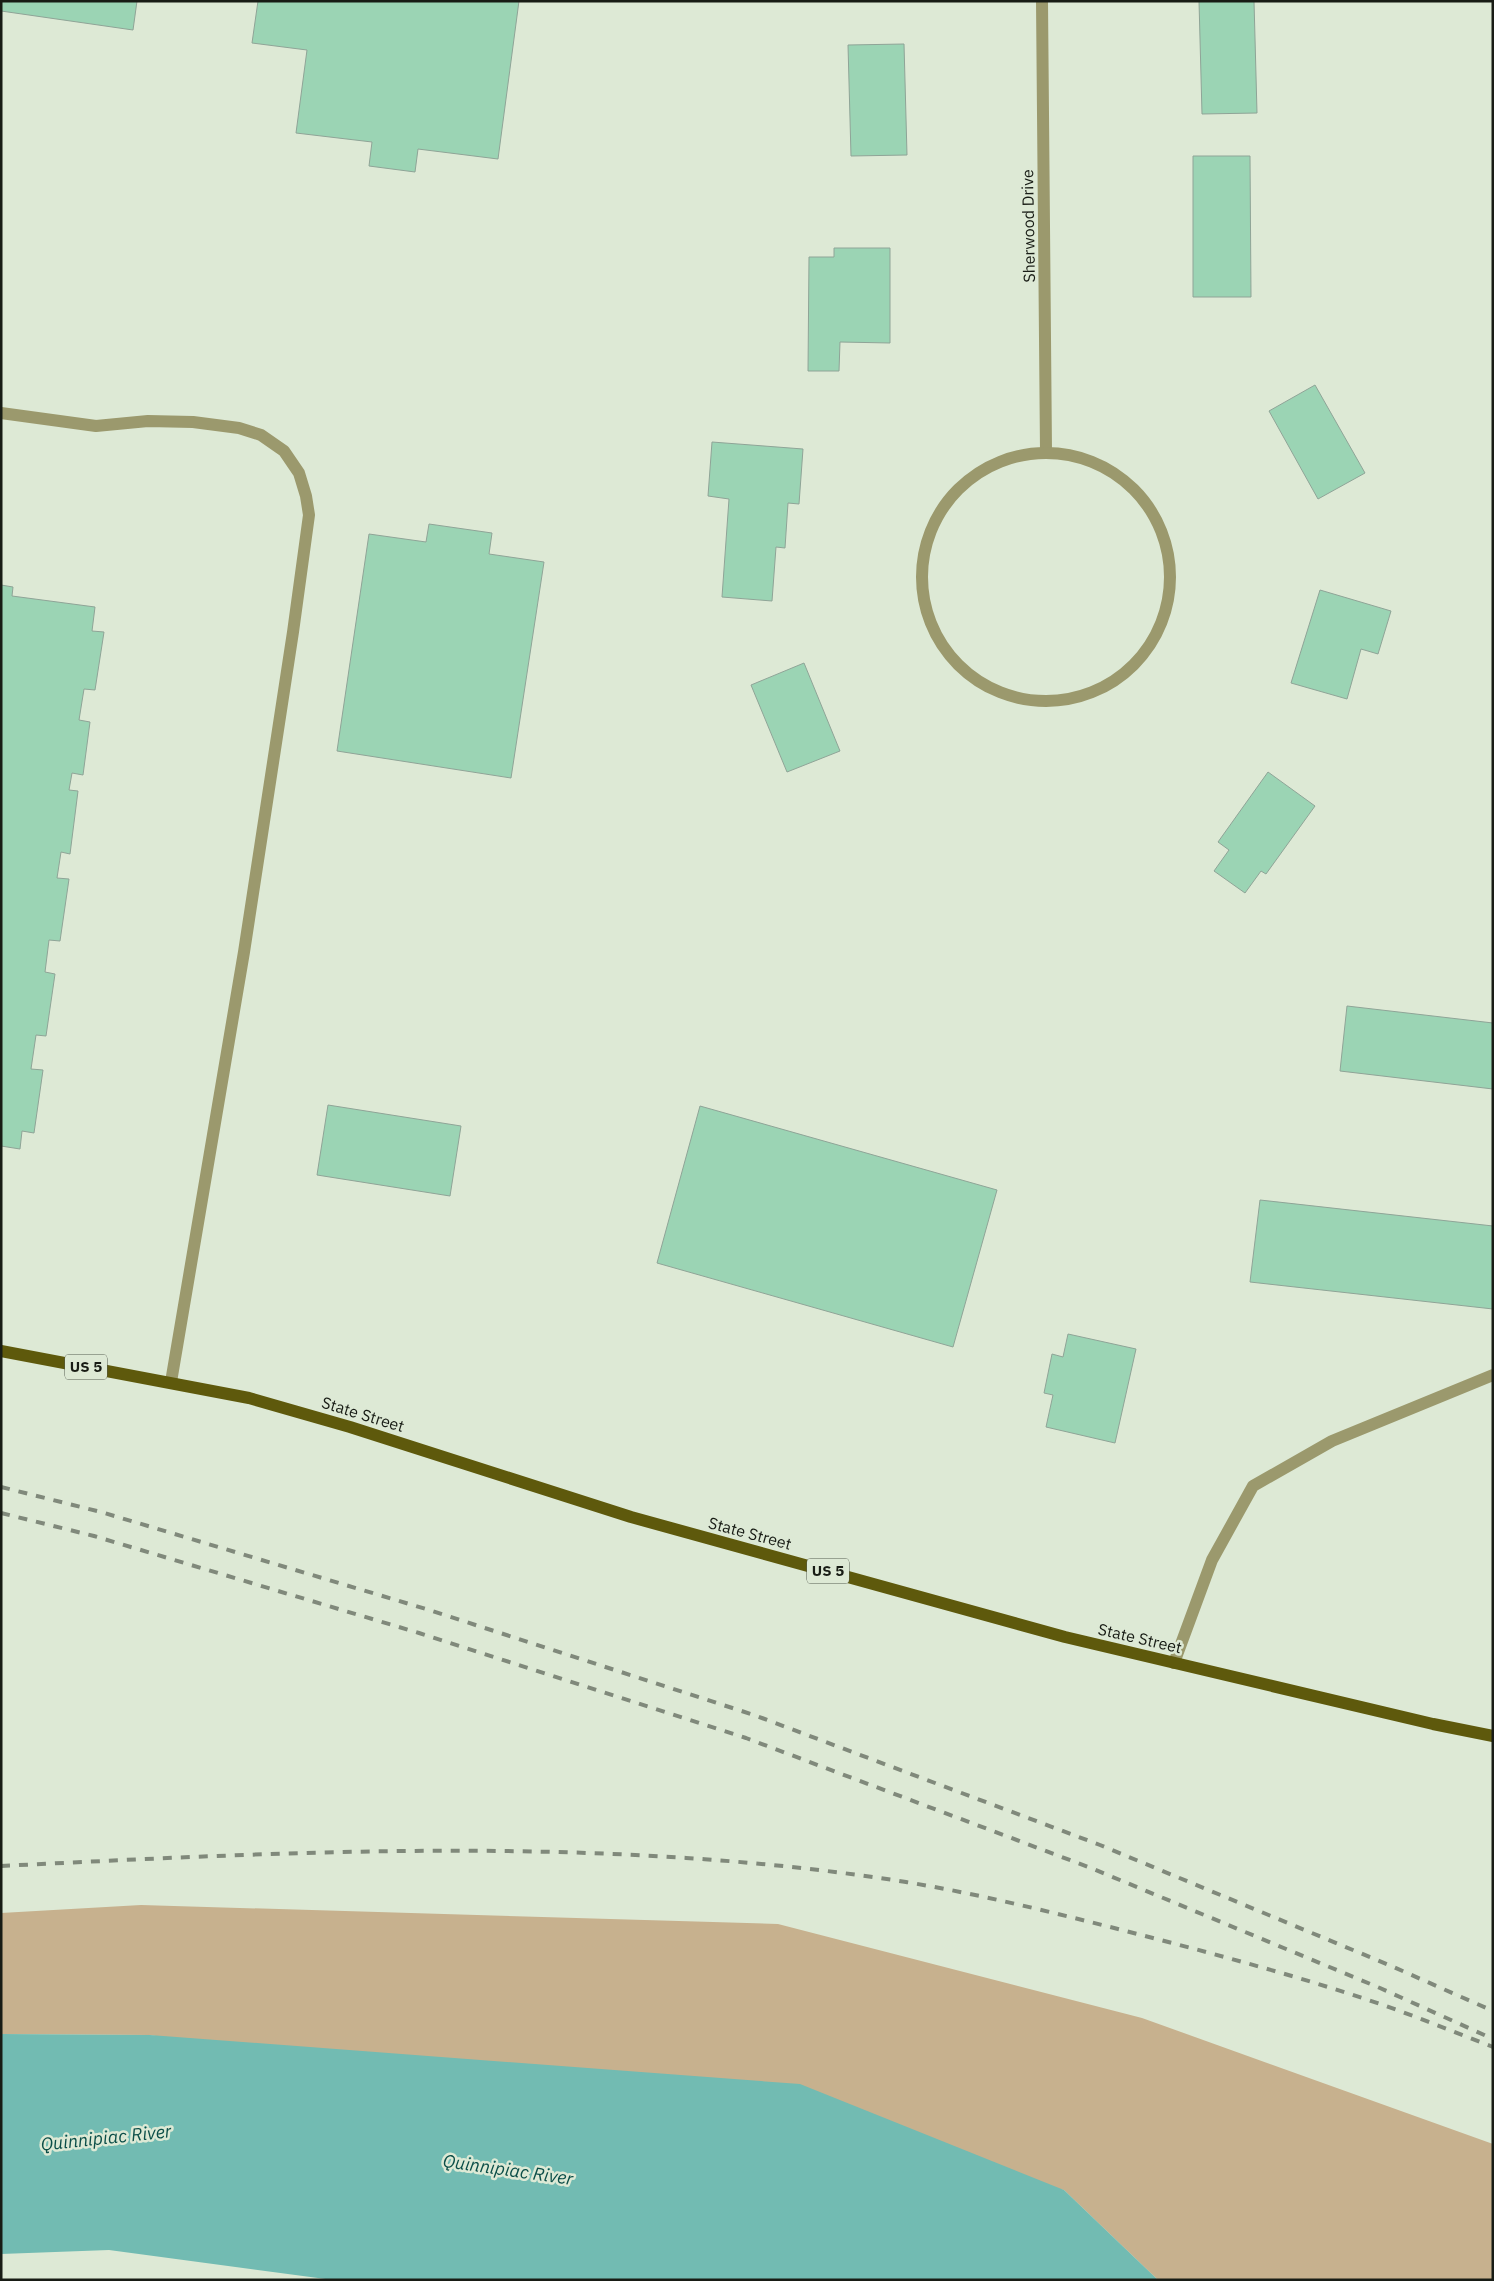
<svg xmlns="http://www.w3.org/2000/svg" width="1494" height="2281" viewBox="0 0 1494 2281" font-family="'IBM Plex Sans',sans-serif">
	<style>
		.green { fill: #c7b18e }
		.water { fill: #72bbb2 }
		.building { fill: #9bd4b4; stroke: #8fa497 }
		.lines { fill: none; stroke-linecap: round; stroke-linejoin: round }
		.service { stroke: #9b996d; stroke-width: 12 }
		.minor { stroke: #9b996d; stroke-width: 12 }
		.primary { stroke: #5e590c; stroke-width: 12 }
		.rail { stroke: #80897b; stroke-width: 4; stroke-dasharray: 9 9; stroke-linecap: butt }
		.labels { text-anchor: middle; stroke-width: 5; stroke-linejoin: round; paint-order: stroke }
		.shield { fill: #dde9d5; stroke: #535a4f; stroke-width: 1 }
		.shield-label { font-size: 15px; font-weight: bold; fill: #181c15 }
		.street-label { font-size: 16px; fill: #181c15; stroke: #dde9d5 }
		.water-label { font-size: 18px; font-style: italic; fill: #0b4e48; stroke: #dde9d5 }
	</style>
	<rect width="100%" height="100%" fill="#dde9d5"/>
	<path class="green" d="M141,1905L778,1924L1142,2018L1493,2144V2280H1158L1064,2190L150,2035L1,2034V1913Z"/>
	<path class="water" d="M1,2034L150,2035L800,2084L1064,2190L1158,2280H333L109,2250L1,2254Z"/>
	<g class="building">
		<path d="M1,1H137L133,30L1,11Z"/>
		<path d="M258,1H519L498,159L418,149L415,172L369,166L372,142L296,133L307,50L252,43Z"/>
		<path d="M1199,1H1254L1257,113L1202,114Z"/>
		<path d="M904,44L907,155L851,156L848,45Z"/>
		<path d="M1193,156H1250L1251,297H1193Z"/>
		<path d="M834,248H890V343L840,342L839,371H808L809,257H834Z"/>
		<path d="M1315,385L1365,473L1318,499L1269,411Z"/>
		<path d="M712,442L803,449L799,504L788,503L785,548L776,547L772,601L722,597L729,499L708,496Z"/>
		<path d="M429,524L492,533L489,554L544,562L511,778L337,751L369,534L426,542Z"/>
		<path d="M1,585L13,587L12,596L95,607L92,631L104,632L95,690L84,689L79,720L90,722L83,775L72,773L69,790L78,791L70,854L61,852L57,878L69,879L60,941L49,940L45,972L55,974L46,1036L36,1035L31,1069L43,1070L34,1133L22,1131L20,1149L1,1146Z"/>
		<path d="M1320,590L1391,611L1378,654L1361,649L1347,699L1291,683Z"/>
		<path d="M804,663L840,751L787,772L751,685Z"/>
		<path d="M1268,772L1315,806L1266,874L1261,871L1245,893L1214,871L1229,850L1218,842Z"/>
		<path d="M1347,1006L1493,1023V1089L1340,1071Z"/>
		<path d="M328,1105L461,1126L450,1196L317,1175Z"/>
		<path d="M700,1106L997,1190L953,1347L657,1263Z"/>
		<path d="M1260,1200L1493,1226V1309L1250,1282Z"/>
		<path d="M1068,1334L1136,1349L1115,1443L1046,1427L1053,1395L1044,1393L1052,1354L1063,1357Z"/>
	</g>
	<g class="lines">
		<g class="service">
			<path d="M1,413L96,426L148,421L193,422L239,428L261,435L284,451L299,473L306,496L309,515L293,632L244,952L171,1382"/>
			<path d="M1174,1663L1212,1560L1253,1486L1332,1441L1493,1375"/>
		</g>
		<g class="minor">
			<path d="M1042,1L1046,451"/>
			<circle cx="1046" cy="577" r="124"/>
		</g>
		<path class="primary" d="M1,1351L249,1398L350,1427L631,1517L1065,1637L1433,1724L1493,1736"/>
		<g class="rail">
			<path d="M1,1487L101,1512L426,1609L754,1715L1100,1845L1389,1965L1493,2011"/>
			<path d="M1,1513L94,1536L419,1633L746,1738L1091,1868L1380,1988L1493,2039"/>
			<path d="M1,1866C303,1851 607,1835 906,1882C979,1894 1051,1912 1122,1930C1211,1953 1299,1976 1386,2006C1422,2019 1457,2033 1493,2047"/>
		</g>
	</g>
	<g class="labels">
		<g class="shield">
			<rect x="65" y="1354.5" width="42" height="25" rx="4"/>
			<rect x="807" y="1558.5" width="42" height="25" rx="4"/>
		</g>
		<g class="shield-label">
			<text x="86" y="1372">US 5</text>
			<text x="828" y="1576">US 5</text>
		</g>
		<g class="street-label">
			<text transform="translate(1028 226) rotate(-91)" y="6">Sherwood Drive</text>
			<text transform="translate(363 1414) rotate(17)" y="6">State Street</text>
			<text transform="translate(750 1533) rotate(15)" y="6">State Street</text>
			<text transform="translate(1140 1638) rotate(13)" y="6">State Street</text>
		</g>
		<g class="water-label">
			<text transform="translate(106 2138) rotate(-6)" y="6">Quinnipiac River</text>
			<text transform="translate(508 2170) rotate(8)" y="6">Quinnipiac River</text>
		</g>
	</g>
	<rect width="1494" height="2281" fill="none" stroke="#181c15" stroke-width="5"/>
</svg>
